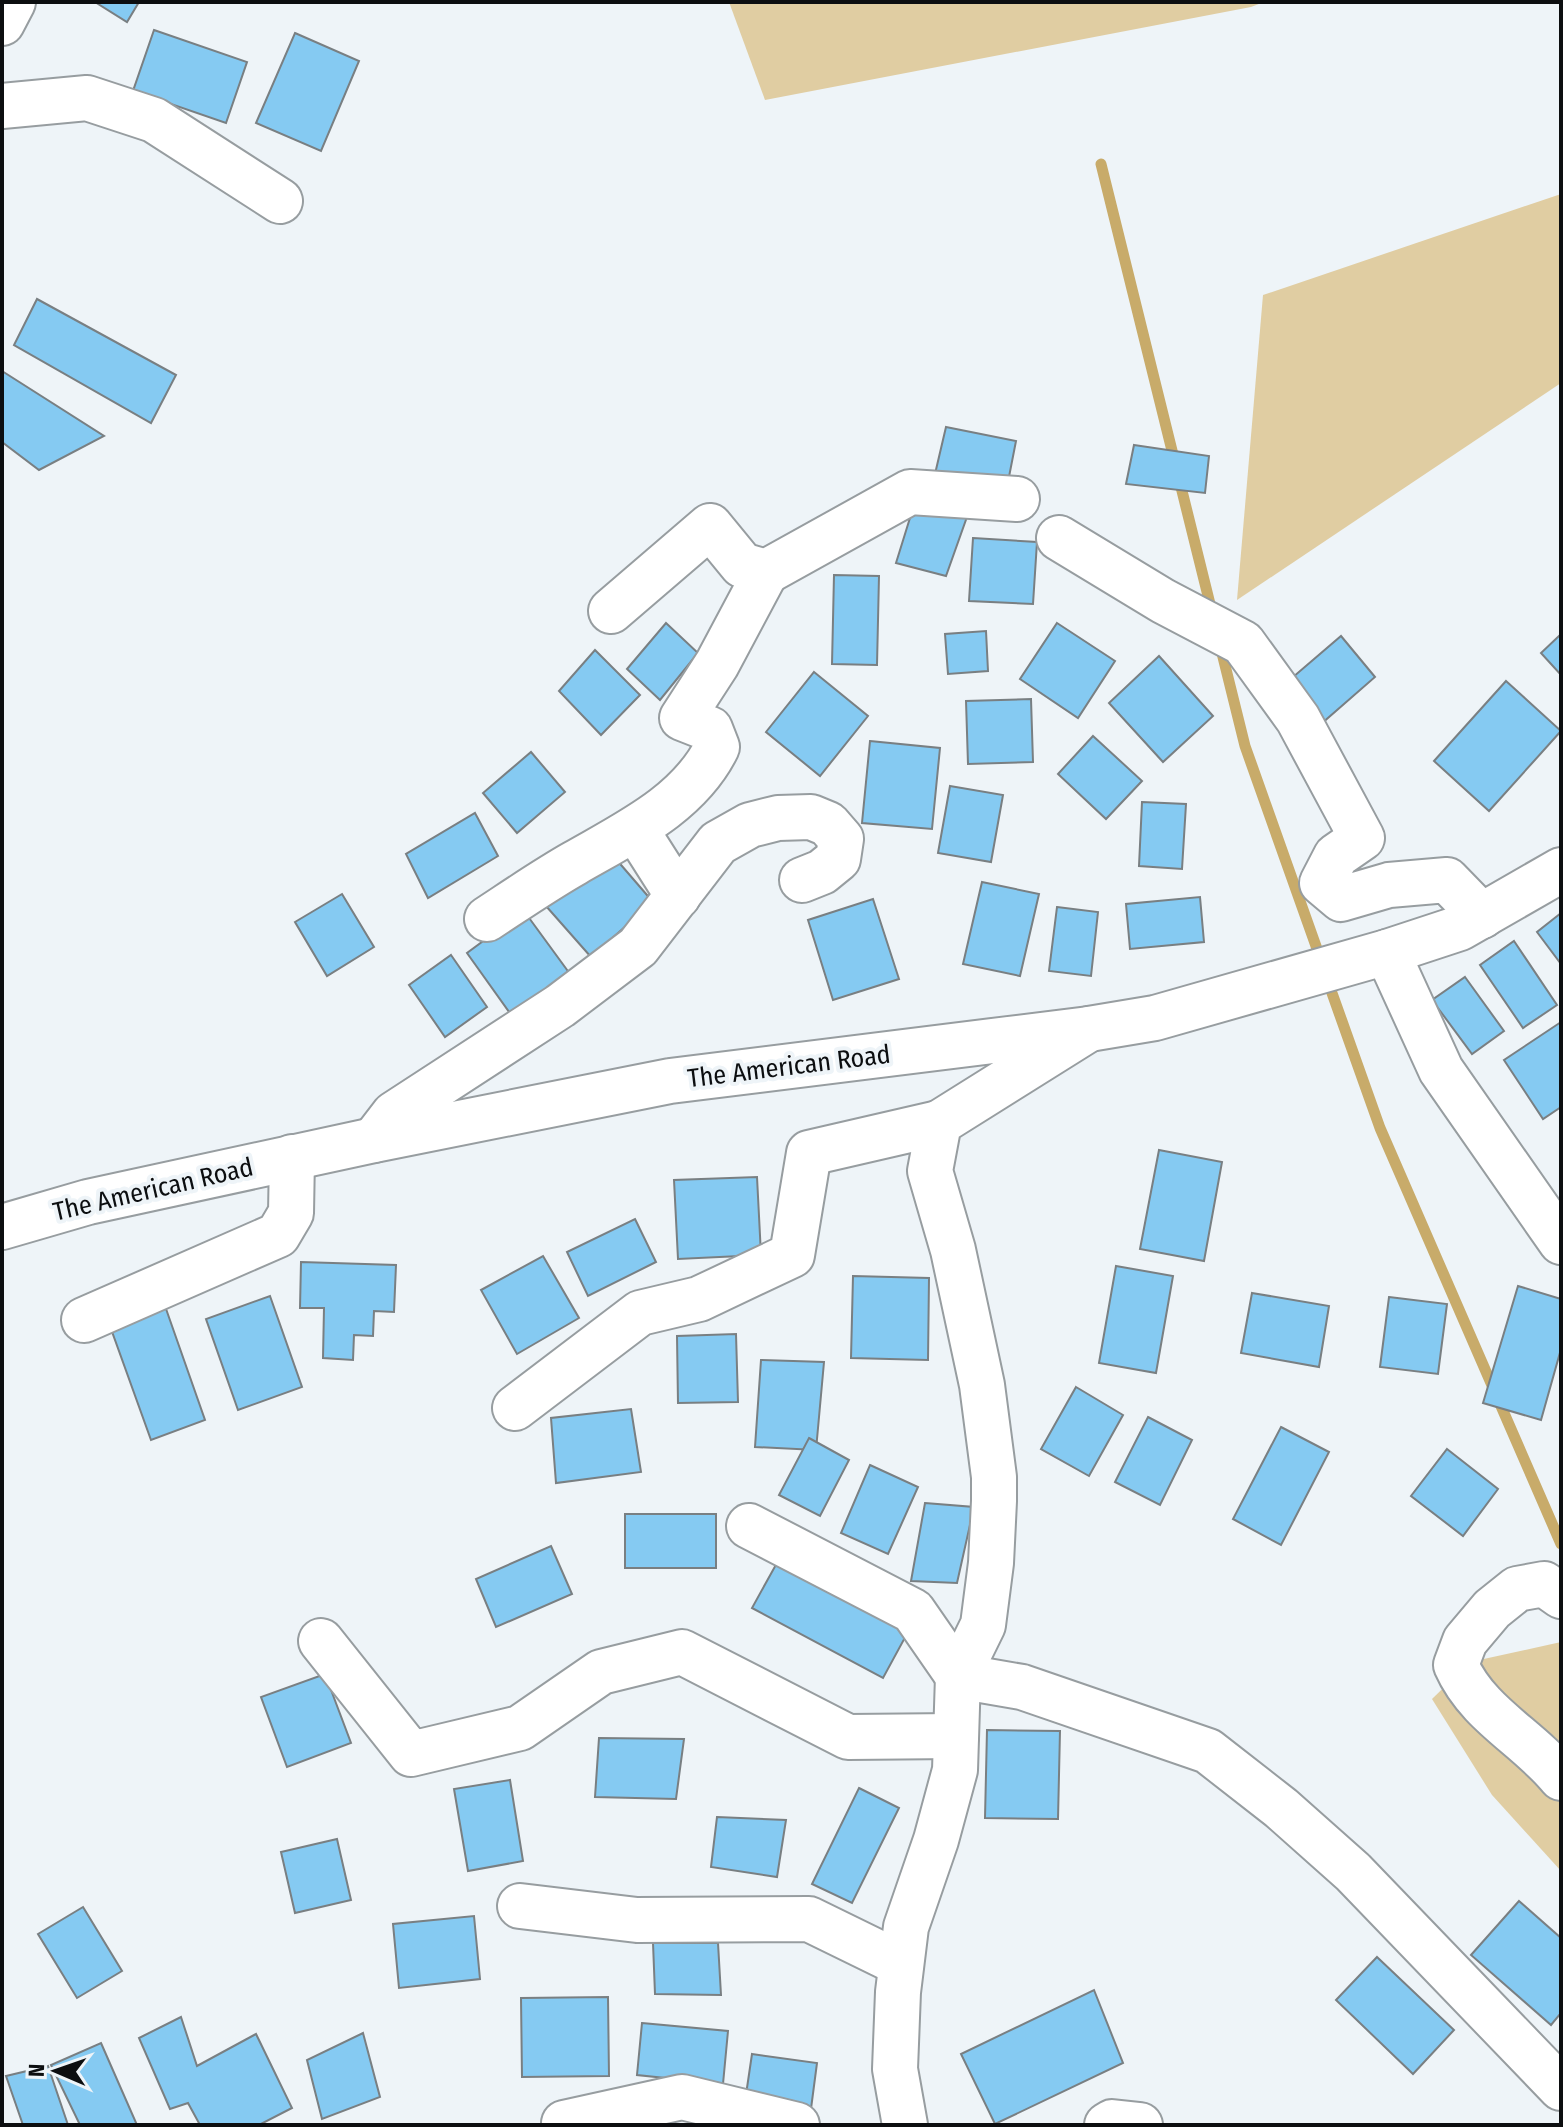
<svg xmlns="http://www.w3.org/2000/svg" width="1563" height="2127" viewBox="0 0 1563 2127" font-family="'Fira Sans Condensed',sans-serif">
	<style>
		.green { fill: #e0cda2 }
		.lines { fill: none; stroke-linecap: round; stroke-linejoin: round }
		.stream { stroke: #c8ab6a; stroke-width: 11 }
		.building { fill: #85caf2; stroke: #797f82; stroke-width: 2 }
		.minor-casing { stroke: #979da0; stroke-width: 48 }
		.major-casing { stroke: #979da0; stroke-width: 48 }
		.minor { stroke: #fff; stroke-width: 44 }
		.major { stroke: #fff; stroke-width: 44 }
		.labels { text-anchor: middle; stroke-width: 8; stroke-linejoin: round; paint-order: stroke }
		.street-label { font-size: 26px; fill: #0c0e10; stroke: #eef4f8 }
	</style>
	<rect width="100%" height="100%" fill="#eef4f8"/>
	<g class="green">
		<path d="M729,2H1264L1251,7L765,100Z"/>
		<path d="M1561,194V383L1237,600L1263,295Z"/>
		<path d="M1561,1642V1871L1492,1795L1432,1699L1470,1662Z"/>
	</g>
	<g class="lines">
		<g class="stream">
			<path d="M1101,164L1212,612"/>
			<path d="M1220,645L1245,746L1322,963"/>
			<path d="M1327,979L1380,1128L1561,1544"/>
		</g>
	</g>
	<g class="building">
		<path d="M95,2H139L127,22Z"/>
		<path d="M154,30L247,62L226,123L133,91Z"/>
		<path d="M295,33L359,61L321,151L256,123Z"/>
		<path d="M37,299L176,375L151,423L14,345Z"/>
		<path d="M2,371L104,436L39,470L2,442Z"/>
		<path d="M946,427L1016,441L1007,487L935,474Z"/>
		<path d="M1134,445L1209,456L1205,493L1126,484Z"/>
		<path d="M914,505L968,514L946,576L896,563Z"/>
		<path d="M973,538L1037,542L1033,604L969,601Z"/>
		<path d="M834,575L879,576L877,665L832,664Z"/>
		<path d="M666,623L698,653L660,700L627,669Z"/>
		<path d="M1057,623L1115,661L1078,718L1020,679Z"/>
		<path d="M986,631L988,671L948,674L945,634Z"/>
		<path d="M1561,634V675L1541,653Z"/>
		<path d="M1341,636L1375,677L1321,724L1286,683Z"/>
		<path d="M595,650L640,695L601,735L559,691Z"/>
		<path d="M1159,656L1213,716L1163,762L1109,703Z"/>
		<path d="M814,672L868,716L820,776L766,732Z"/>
		<path d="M1506,681L1561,731L1489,811L1434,761Z"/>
		<path d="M1031,699L1033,762L968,764L966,701Z"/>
		<path d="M1093,736L1142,781L1106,819L1058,774Z"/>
		<path d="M870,741L940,748L932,829L862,823Z"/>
		<path d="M531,752L565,792L517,833L483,793Z"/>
		<path d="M950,786L1003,795L991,862L938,853Z"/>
		<path d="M1142,802L1186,804L1182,869L1139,866Z"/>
		<path d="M475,813L498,856L428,898L406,854Z"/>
		<path d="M609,851L653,902L591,957L546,906Z"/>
		<path d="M982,882L1039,894L1020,976L963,964Z"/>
		<path d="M342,894L374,947L327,976L295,922Z"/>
		<path d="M1200,897L1204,942L1130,949L1126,904Z"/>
		<path d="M873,899L899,979L833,1000L808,920Z"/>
		<path d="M1057,907L1098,912L1091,976L1049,971Z"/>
		<path d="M524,911L570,974L512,1016L467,953Z"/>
		<path d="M1561,913V964L1537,932Z"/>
		<path d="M1514,941L1557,1005L1523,1028L1480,965Z"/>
		<path d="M451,955L487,1007L445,1037L409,985Z"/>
		<path d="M1465,977L1504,1031L1472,1054L1432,1000Z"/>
		<path d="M1561,1022V1107L1543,1119L1504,1060Z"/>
		<path d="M1159,1150L1222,1162L1204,1261L1140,1249Z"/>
		<path d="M757,1177L761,1255L678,1259L674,1180Z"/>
		<path d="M635,1219L656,1262L588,1296L567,1252Z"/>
		<path d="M543,1256L579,1318L517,1354L481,1290Z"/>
		<path d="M301,1262L396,1265L394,1312L374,1311L373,1336L354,1335L353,1360L323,1358L324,1308H300Z"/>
		<path d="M1116,1266L1173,1276L1156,1373L1099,1363Z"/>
		<path d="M853,1276L929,1278L928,1360L851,1358Z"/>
		<path d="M1518,1286L1561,1299V1349L1541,1420L1483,1403Z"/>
		<path d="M1252,1293L1329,1306L1319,1367L1241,1353Z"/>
		<path d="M270,1296L302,1387L238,1410L206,1319Z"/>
		<path d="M1389,1297L1447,1304L1438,1374L1380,1367Z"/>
		<path d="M165,1306L205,1420L151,1440L110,1326Z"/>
		<path d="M736,1334L738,1402L678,1403L677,1336Z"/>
		<path d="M761,1360L824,1362L816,1450L755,1447Z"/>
		<path d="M1076,1387L1123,1415L1089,1476L1041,1449Z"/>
		<path d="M631,1409L641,1472L556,1483L551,1418Z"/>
		<path d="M1148,1417L1192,1440L1160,1505L1115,1482Z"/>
		<path d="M1281,1427L1329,1452L1281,1545L1233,1519Z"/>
		<path d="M809,1438L849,1460L820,1516L779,1495Z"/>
		<path d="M1447,1449L1498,1489L1463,1536L1411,1496Z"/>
		<path d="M870,1465L918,1487L888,1554L841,1533Z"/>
		<path d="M925,1503L974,1507L957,1583L911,1581Z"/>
		<rect x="625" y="1514" width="91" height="54"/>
		<path d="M551,1546L572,1594L496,1627L476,1579Z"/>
		<path d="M778,1561L908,1632L883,1678L752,1608Z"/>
		<path d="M325,1674L351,1743L287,1767L261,1697Z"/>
		<path d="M987,1730L1060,1731L1058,1819L985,1818Z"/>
		<path d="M599,1738L684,1739L676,1799L595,1797Z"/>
		<path d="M510,1780L523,1861L468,1871L454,1789Z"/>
		<path d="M859,1788L899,1808L852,1903L812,1884Z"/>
		<path d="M717,1817L786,1820L777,1877L711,1867Z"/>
		<path d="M337,1839L351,1900L295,1913L281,1852Z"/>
		<path d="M1519,1901L1561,1938V2013L1551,2025L1471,1955Z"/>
		<path d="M83,1907L122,1971L77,1998L38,1934Z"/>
		<path d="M474,1916L480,1979L399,1988L393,1924Z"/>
		<path d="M653,1943H718L721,1995L655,1994Z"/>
		<path d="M1377,1957L1454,2030L1413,2074L1336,2000Z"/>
		<path d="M1094,1990L1123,2063L995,2124L961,2054Z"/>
		<path d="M608,1997L609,2076L522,2077L521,1998Z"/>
		<path d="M181,2017L197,2066L256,2034L292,2108L259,2125H200L188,2103L170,2109L139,2038Z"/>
		<path d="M642,2023L728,2031L723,2084L637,2075Z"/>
		<path d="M363,2033L380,2097L322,2119L307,2060Z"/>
		<path d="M101,2043L137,2125H80L51,2065Z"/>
		<path d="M752,2054L817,2063L809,2124L743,2115Z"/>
		<path d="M48,2066L68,2125H23L6,2076Z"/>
	</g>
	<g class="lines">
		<g class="minor-casing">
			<g id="minor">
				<path d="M2,23L13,2"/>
				<path d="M2,106L87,98L154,120L280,201"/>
				<path d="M1059,538L1163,601L1243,643L1298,719L1362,838L1336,856L1322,883L1341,899L1389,885L1447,880L1482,916"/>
				<path d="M611,611L710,526L742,565L766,572L910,492L1017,499"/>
				<path d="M636,830L678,896"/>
				<path d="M487,919C516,900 545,880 575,863C627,833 689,804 717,747L710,729L682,718L717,664L766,572"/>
				<path d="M1387,952L1441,1070L1561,1242"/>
				<path d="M374,1140L394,1114L560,1006L638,947L718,843L750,825L778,818L811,817L828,824L841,839L838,859L822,872L802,880"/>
				<path d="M84,1320L278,1235L291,1213L292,1157"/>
				<path d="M515,1408L640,1313L699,1299L792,1255L809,1153L939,1123"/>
				<path d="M749,1526L913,1611L958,1676L1022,1687L1208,1751L1281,1808L1353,1872L1561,2088"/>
				<path d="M1561,1596L1544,1584L1517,1589L1492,1609L1465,1641L1456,1665C1478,1715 1528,1737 1561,1778"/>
				<path d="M321,1641L411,1754L520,1728L601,1672L682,1652L848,1737L956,1736"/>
				<path d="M520,1906L637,1920L809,1919L901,1964"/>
				<path d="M564,2123L682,2097L797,2125"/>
				<path d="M905,2125L895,2069L898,1992L906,1927L936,1840L955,1770L958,1676L983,1625L991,1563L994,1501V1477L982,1385L953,1250L930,1171L939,1123L1089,1029"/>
				<path d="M1107,2125L1112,2122L1140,2125"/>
			</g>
		</g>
		<g class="major-casing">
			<path id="major" d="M2,1227L88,1202L374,1140L670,1081L1089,1029L1155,1018L1387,952L1460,928L1561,870"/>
		</g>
		<use href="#minor" class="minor"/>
		<use href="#major" class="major"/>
	</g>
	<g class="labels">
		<g class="street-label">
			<text transform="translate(789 1066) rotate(-7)" y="9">The American Road</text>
			<text transform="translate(153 1189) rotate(-13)" y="9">The American Road</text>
		</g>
	</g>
	<rect width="1563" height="2127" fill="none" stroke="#0c0e10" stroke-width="8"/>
	<g transform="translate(56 2071) rotate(272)" stroke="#eef4f8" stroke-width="6" paint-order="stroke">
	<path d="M0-6L14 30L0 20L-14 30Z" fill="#0c0e10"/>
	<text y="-12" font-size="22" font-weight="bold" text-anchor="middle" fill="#0c0e10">N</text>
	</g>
</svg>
